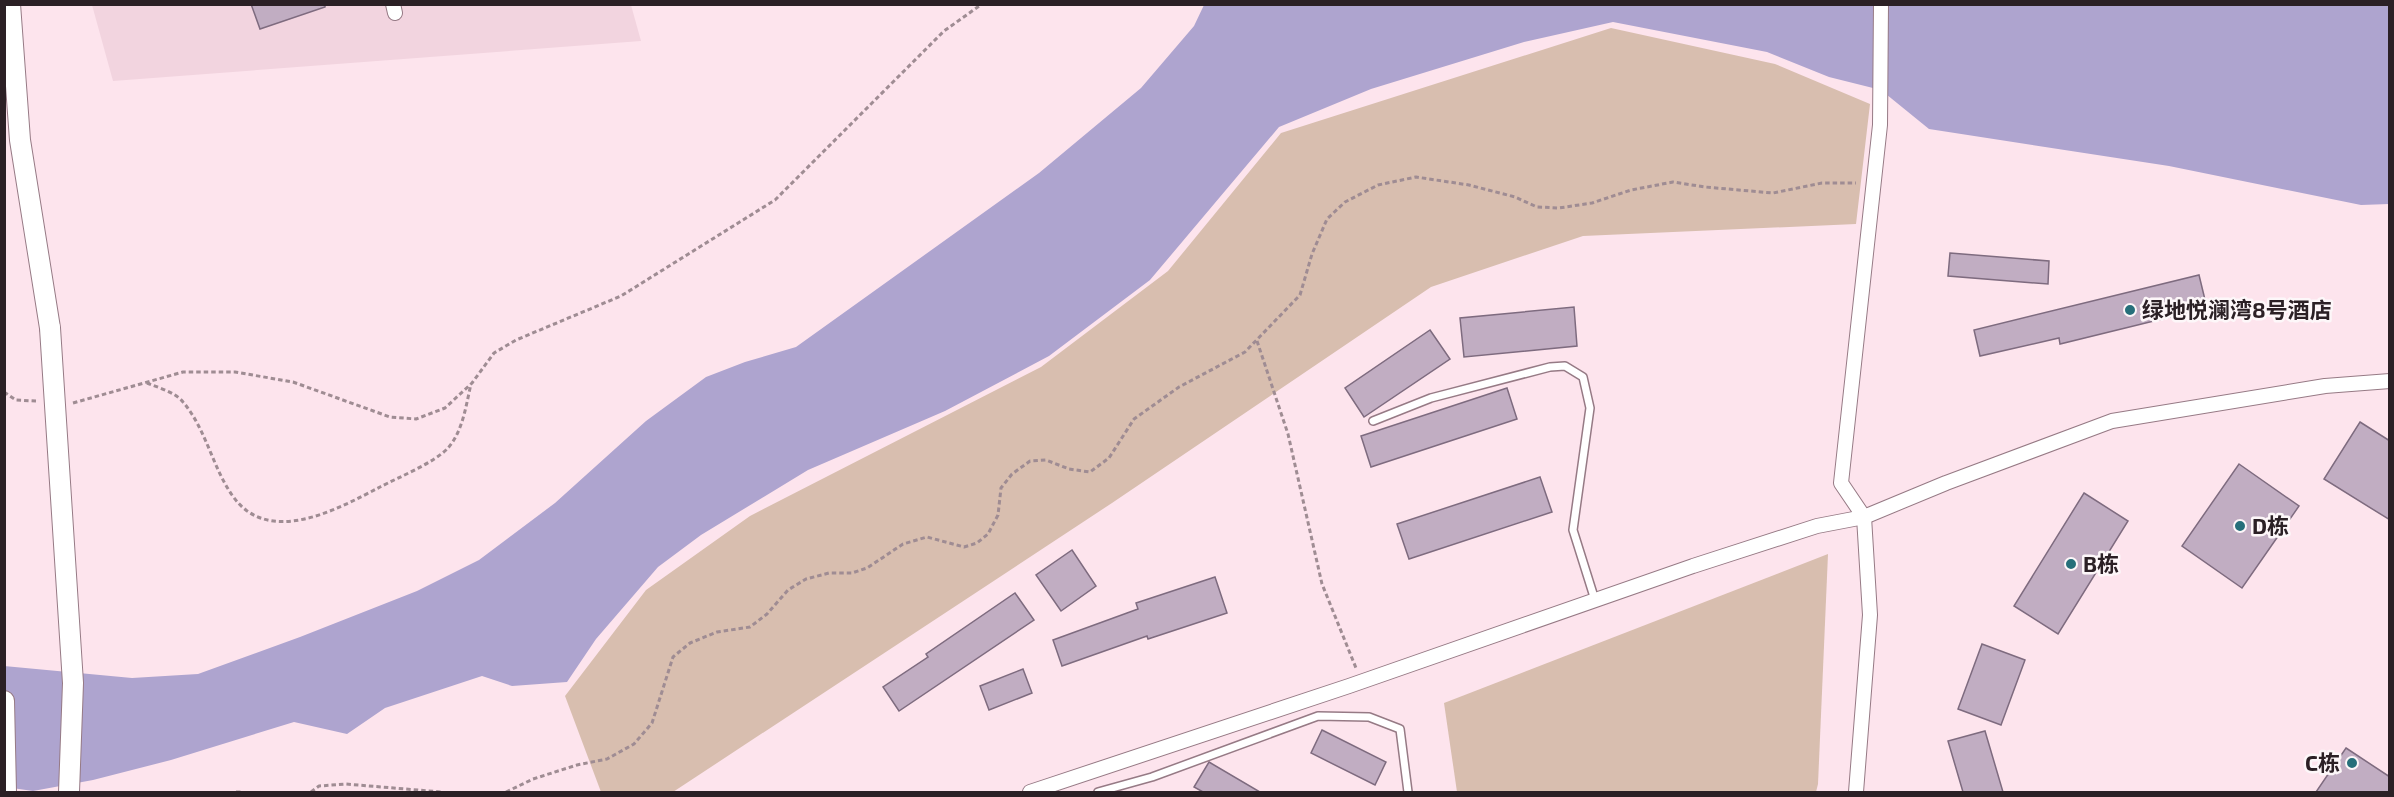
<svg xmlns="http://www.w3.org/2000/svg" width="2394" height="797" viewBox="0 0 2394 797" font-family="'Exo 2','Noto Sans SC',sans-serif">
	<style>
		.built { fill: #f2d4df }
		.green { fill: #d8beaf }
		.water { fill: #aea4cf }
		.building { fill: #c1adc2; stroke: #7e6b7f; stroke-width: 1.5 }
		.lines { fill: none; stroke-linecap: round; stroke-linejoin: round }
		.service-casing { stroke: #967a85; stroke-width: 10 }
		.minor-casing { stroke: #967a85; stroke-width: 16 }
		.secondary-casing { stroke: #967a85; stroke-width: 22 }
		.path { stroke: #9f8c93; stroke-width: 3; stroke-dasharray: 4.5 3; stroke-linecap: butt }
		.service { stroke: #fff; stroke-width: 7 }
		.minor { stroke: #fff; stroke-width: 14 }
		.secondary { stroke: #fff; stroke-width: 20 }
		.secondary-bridge-casing { stroke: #967a85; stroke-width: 22; stroke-linecap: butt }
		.secondary-bridge { stroke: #fff; stroke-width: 20 }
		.poi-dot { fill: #266f7a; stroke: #fdf7f9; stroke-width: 2 }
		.labels { text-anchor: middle; stroke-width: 5; stroke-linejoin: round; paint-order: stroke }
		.poi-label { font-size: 22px; font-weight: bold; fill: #2b2025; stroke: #fdf7f9; text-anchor: start }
	</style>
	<rect width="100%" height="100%" fill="#fde4ed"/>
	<path class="built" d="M92,5H631L641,41L113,81Z"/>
	<g class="green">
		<path d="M1611,28L1775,64L1870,104L1856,224L1583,236L1431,287L1112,503L673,792H601L565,696L646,590L750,516L1041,367L1168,271L1281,133Z"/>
		<path d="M1828,554L1818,784L1816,792H1457L1444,703Z"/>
	</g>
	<path class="water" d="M1204,5H2389V204L2361,205L2169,166L1929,129L1881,90L1829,77L1767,52L1613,22L1524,42L1371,89L1279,127L1150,280L1049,356L945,411L808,470L701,535L658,567L596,639L567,682L512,686L482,676L385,708L347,734L294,722L171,760L93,780L33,791L5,787L4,666L132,678L198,674L300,637L417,591L479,560L555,503L646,421L706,377L745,362L796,347L1039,173L1141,88L1194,26Z"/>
	<g class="building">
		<path d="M251,4H325V7L260,29Z"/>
		<path d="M1950,253L2049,261L2048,284L1948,276Z"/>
		<path d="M2199,275L2207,308L2060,344L2059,338L1980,356L1974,330Z"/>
		<path d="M1574,307L1577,346L1464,357L1460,318Z"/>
		<path d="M1430,330L1450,359L1364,417L1345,388Z"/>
		<path d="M1507,388L1517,419L1371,467L1361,436Z"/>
		<path d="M2360,422L2390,441V520L2324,479Z"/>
		<path d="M2239,464L2299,506L2242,588L2182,546Z"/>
		<path d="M1540,477L1552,512L1409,559L1397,524Z"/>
		<path d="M2084,493L2128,521L2058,634L2014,606Z"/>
		<path d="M1072,550L1096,586L1061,611L1036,575Z"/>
		<path d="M1215,577L1227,613L1148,639L1147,636L1062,666L1053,640L1138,609L1136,603Z"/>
		<path d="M1015,593L1034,620L899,711L883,687L928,657L926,654Z"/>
		<path d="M1982,644L2025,660L2001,725L1958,709Z"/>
		<path d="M1023,669L1032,693L989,710L980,686Z"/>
		<path d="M1322,730L1386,762L1375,785L1311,753Z"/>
		<path d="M1985,731L2003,792H1963L1948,741Z"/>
		<path d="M2346,748L2390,777V792H2316Z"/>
		<path d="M1209,762L1260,792H1203L1194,787Z"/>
	</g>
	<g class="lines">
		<g class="service-casing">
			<g id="service">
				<path d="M1373,421L1431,398L1550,367L1565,366L1583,377L1590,408L1573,530L1595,600"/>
				<path d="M1098,792L1152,777L1318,716L1369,717L1400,729L1408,792"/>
			</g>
		</g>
		<g class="minor-casing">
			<g id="minor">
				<path d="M393,4L395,13"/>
				<path d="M1881,4L1880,125L1841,483L1864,517L1946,483L2112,421L2325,386L2390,381"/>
				<path d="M1030,792L1349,686L1693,566L1817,526L1864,517L1870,615L1856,792"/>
			</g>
		</g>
		<g class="secondary-casing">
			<g id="secondary">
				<path d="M10,4L20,140L50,328"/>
				<path d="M4,701L6,792"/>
			</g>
		</g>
		<g class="path">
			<path d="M1257,341L1288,434L1322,584L1356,668"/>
			<path d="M147,383C159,388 175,392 183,402C206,429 212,466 232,495C268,548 338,509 380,487C399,477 434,463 448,448C463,431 466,405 471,384"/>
			<path d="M4,392L16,400L36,401"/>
			<path d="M73,403L183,372H235L293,382L390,417L416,419L445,408L472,383L494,353L516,340L621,296L775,200L944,31L982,4"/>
			<path d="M236,792H243"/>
			<path d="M311,792L319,786L346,784L442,792"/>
			<path d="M506,792L533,779L577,765L607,759L634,744L652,723L673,657L690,643L717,632L750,627L767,614L788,590L806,579L829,573H852L867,568L903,544L927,537L964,547L977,543L988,534L998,515L1001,488L1012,474L1030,461L1046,460L1069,469L1090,472L1109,458L1134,419L1179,387L1245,352L1300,295L1312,254L1327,219L1345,202L1378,185L1416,177L1469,185L1515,197L1537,207L1559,208L1592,203L1631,190L1673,182L1705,187L1773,193L1822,183H1856"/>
		</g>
		<use href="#service" class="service"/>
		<use href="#minor" class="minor"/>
		<use href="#secondary" class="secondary"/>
		<g class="secondary-bridge-casing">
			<path id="secondary-bridge" d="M50,328L73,683L69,792"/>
		</g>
		<use href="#secondary-bridge" class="secondary-bridge"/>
	</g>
	<g class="poi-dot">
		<circle cx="2130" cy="310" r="6"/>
		<circle cx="2240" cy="526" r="6"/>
		<circle cx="2071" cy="564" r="6"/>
		<circle cx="2352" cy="763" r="6"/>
	</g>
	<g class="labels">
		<g class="poi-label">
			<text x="2142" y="318">绿地悦澜湾8号酒店</text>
			<text x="2252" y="534">D栋</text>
			<text x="2083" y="572">B栋</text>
			<text x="2340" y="771" text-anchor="end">C栋</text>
		</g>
	</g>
	<rect width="2394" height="797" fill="none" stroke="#2b2025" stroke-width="12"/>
</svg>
